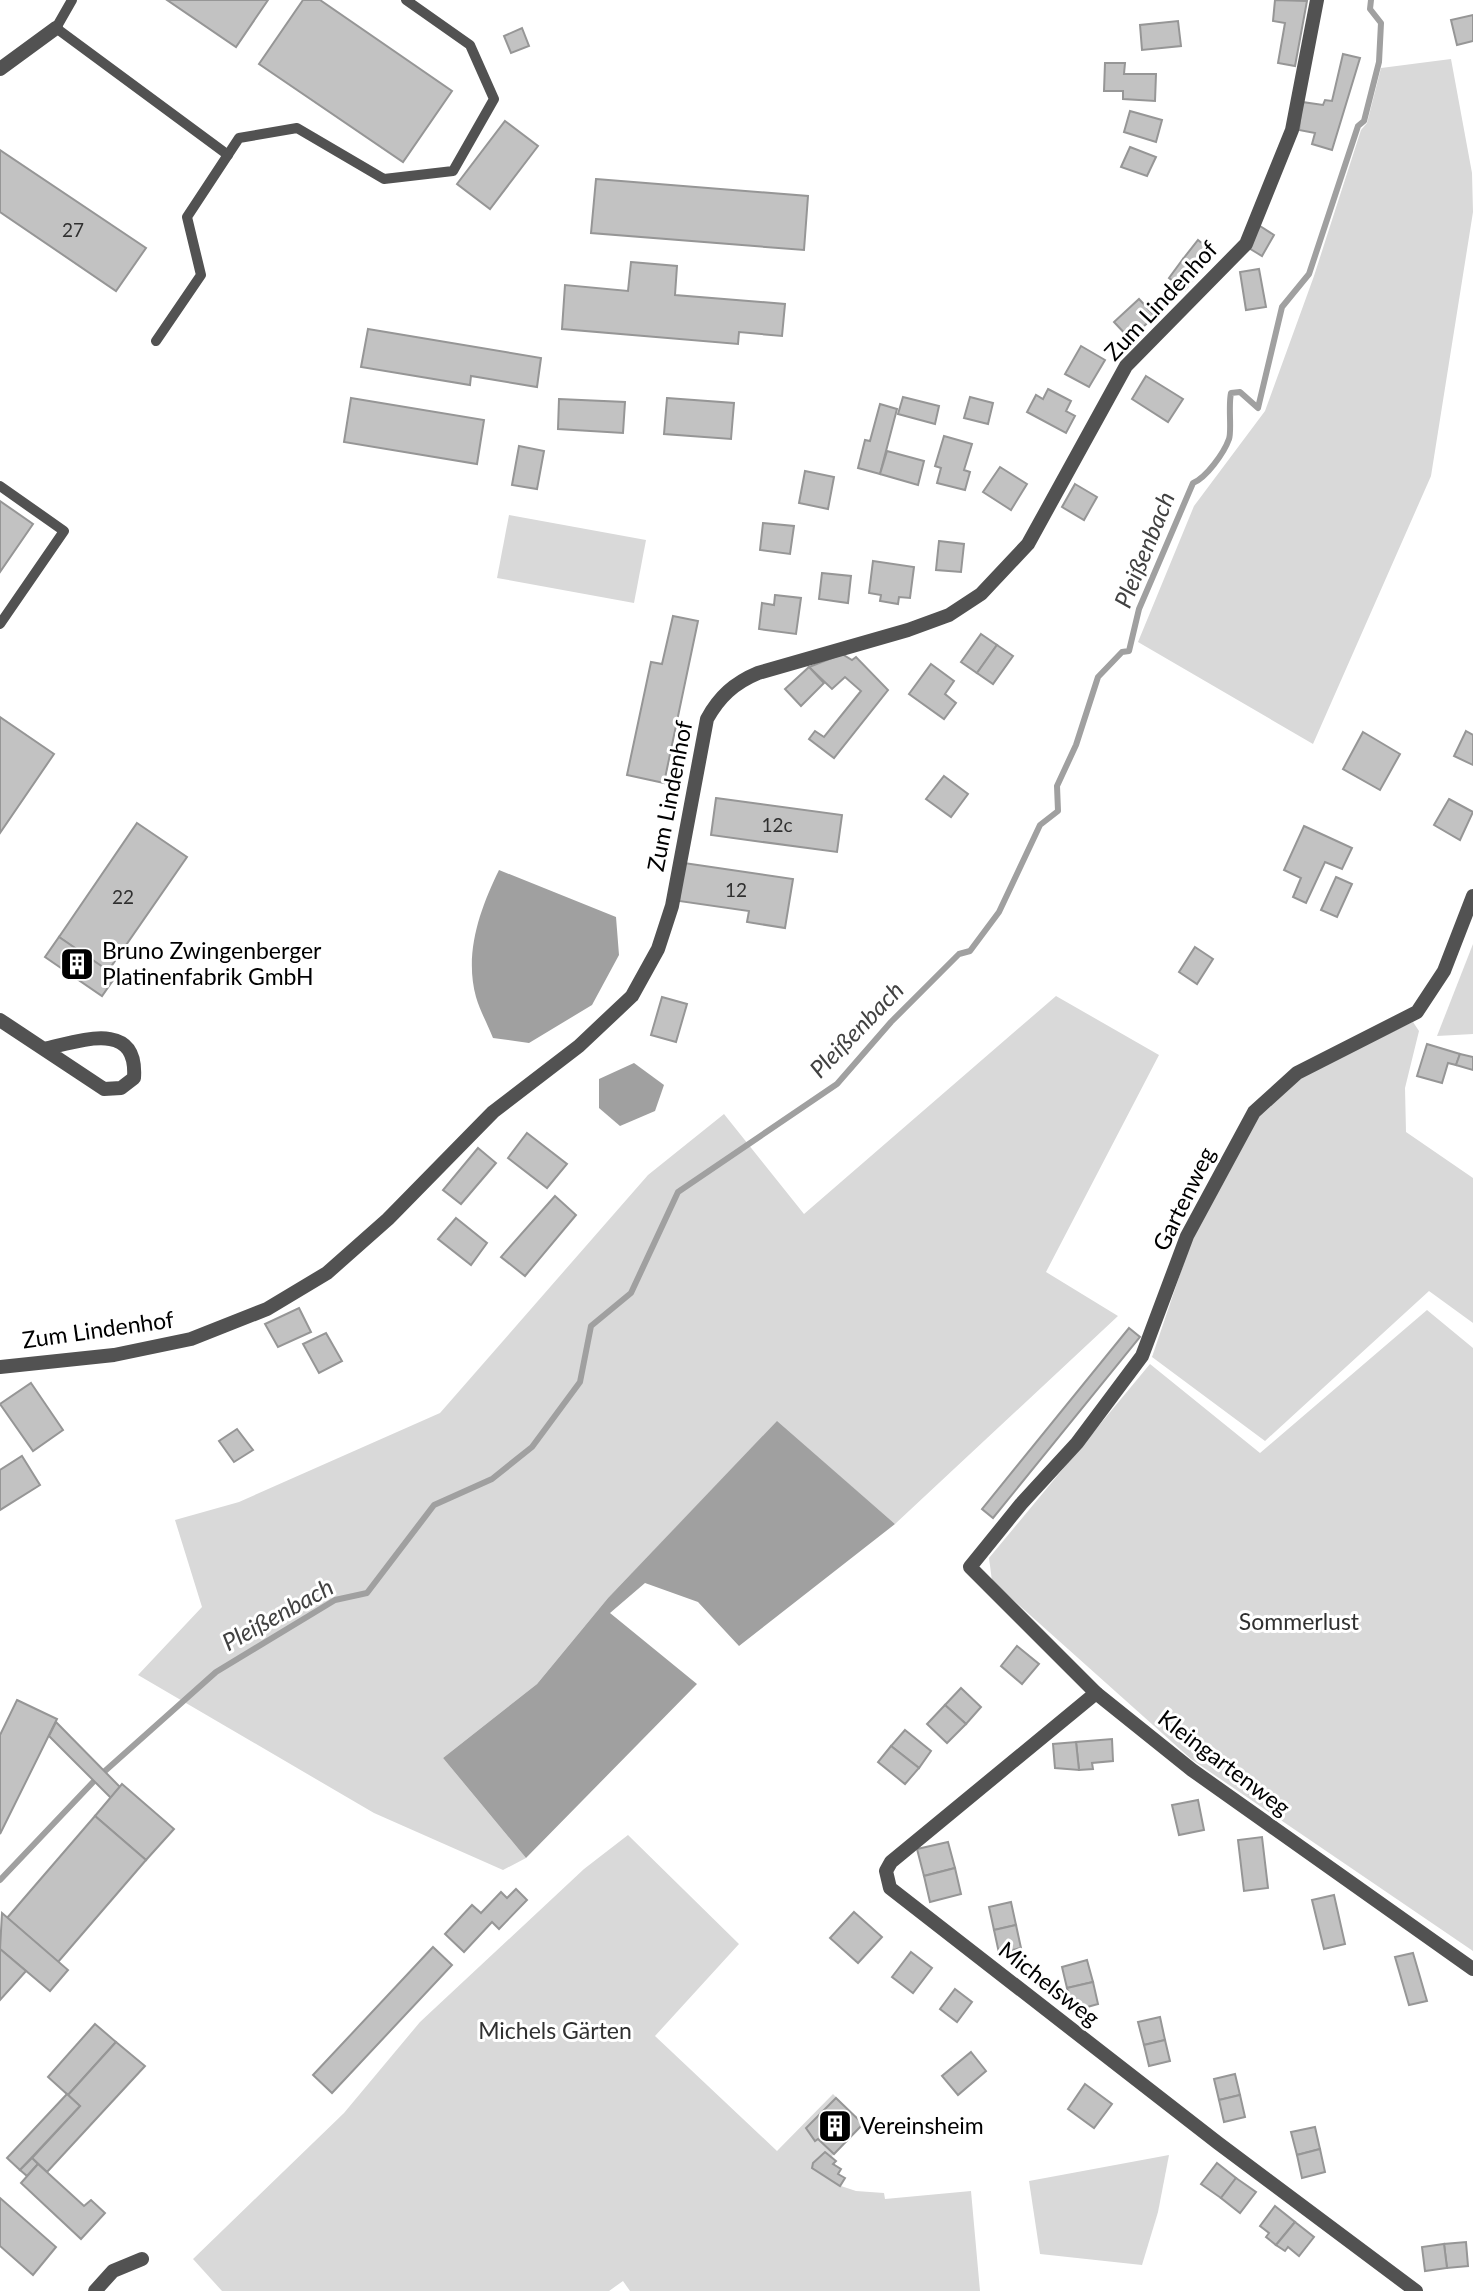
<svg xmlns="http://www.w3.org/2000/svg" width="1473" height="2291" viewBox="0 0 1473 2291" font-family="Lato,sans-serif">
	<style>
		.green { fill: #d9d9d9 }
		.water { fill: #a0a0a0 }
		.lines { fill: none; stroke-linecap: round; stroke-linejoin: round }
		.stream { stroke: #a0a0a0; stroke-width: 6 }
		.building { fill: #c2c2c2; stroke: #969696; stroke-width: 2 }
		.service { stroke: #525252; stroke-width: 10 }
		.minor { stroke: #525252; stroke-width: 14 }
		.labels { text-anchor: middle; stroke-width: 6; stroke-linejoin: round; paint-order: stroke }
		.number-label { font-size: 19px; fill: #303030 }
		.street-label { font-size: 23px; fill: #000; stroke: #fff }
		.poi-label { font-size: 23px; fill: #000; stroke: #fff; text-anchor: start }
		.park-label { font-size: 23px; fill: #303030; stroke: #fff }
		.water-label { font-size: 24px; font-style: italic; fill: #414141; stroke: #fff }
	</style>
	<rect width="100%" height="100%" fill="#fff"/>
	<g class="green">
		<path d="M1451,59L1472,173L1473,212L1431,476L1313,744L1138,642L1194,506L1265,411L1314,276L1361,130L1367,123L1381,68Z"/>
		<path d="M509,515L646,540L634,603L497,578Z"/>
		<path d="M1473,944V1034L1437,1036Z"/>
		<path d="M1056,996L1159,1055L1046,1272L1118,1316L895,1524L777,1422L608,1598L537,1684L443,1758L526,1858L503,1870L374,1813L138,1675L202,1607L175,1520L239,1502L440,1413L648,1175L724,1114L804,1214Z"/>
		<path d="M1413,1022L1419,1031L1405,1088L1406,1132L1473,1178V1323L1429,1291L1265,1441L1152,1357L1192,1239L1261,1112L1303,1075Z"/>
		<path d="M1427,1310L1473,1348V1951L1191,1759L992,1581L989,1558L1150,1364L1260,1453Z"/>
		<path d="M628,1835L739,1944L655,2036L777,2151L833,2094L863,2124L832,2156L836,2161L834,2164L841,2169L838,2174L845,2178L841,2186L856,2191L884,2193L885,2199L971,2191L980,2291H630L623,2281L609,2291H222L193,2259L344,2113L420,2022L584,1869Z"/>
		<path d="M1169,2155L1158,2212L1142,2265L1040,2254L1029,2181Z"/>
	</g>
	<g class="water">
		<path d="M499,870L616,917L619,955L592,1005L529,1043L493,1038C488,1025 480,1011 476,997C464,953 480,909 499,870Z"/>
		<path d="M634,1063L664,1085L655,1111L620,1126L599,1108V1079Z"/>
		<path d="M777,1421L895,1524L739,1646L698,1602L645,1583L610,1613L697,1684L526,1858L443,1758L537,1684L608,1598Z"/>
	</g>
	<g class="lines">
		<path class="stream" d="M0,1880L96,1779L216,1672L335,1600L367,1593L434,1505L492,1479L532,1447L580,1382L591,1326L631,1293L678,1192L837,1084L891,1022L959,954L970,951L999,912L1040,825L1058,811L1057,786L1076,745L1098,677L1122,652L1129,651L1139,609L1193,483C1206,478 1224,453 1229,439C1232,431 1228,406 1231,393L1240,392L1258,408L1282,307L1309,274L1358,126L1364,121L1379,62L1381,23L1370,9L1371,0"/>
	</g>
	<g class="building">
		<path d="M167,0H268L236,47Z"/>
		<path d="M303,0H320L452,91L403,162L259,64Z"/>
		<path d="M1275,0L1307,1L1295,66L1278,63L1285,23L1273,21Z"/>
		<path d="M1473,15V41L1457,45L1451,20Z"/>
		<path d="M1178,21L1181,46L1142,50L1140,25Z"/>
		<path d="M522,28L529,46L511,53L504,36Z"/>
		<path d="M1343,54L1360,58L1332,150L1312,144L1315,133L1299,130L1302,102L1323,105L1325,100L1332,101Z"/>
		<path d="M1105,63H1125L1124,74H1156L1155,101L1123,99V91H1104Z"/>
		<path d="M1130,111L1162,120L1156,142L1124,132Z"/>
		<path d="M505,121L538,146L490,209L457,184Z"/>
		<path d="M1130,147L1156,157L1147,176L1121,167Z"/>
		<path d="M0,150L146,248L116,291L0,212Z"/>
		<path d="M596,179L808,196L804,250L591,233Z"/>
		<path d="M1260,226L1274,235L1262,256L1247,247Z"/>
		<path d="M1198,240L1214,253L1199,272L1183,259Z"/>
		<path d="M1183,259L1199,272L1185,290L1169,278Z"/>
		<path d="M631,262L677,266L675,295L785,304L782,336L739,332L738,344L562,329L565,285L628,291Z"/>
		<path d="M1259,269L1266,307L1246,310L1240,272Z"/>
		<path d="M1139,299L1155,316L1130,339L1114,322Z"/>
		<path d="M368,329L541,358L537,387L471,376L470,385L361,367Z"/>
		<path d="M1081,346L1105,360L1089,387L1065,374Z"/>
		<path d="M1146,376L1183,399L1168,422L1132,399Z"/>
		<path d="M1048,389L1071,401L1066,411L1075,416L1066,433L1027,412L1036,395L1043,399Z"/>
		<path d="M903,397L939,406L935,424L898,414Z"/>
		<path d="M970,397L993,403L988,424L964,418Z"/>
		<path d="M351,398L484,420L477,464L344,442Z"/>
		<path d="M667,398L734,403L731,439L664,434Z"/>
		<path d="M559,399L625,402L623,433L558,429Z"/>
		<path d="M880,404L897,409L880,474L858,468L865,440L870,441Z"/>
		<path d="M944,436L972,444L964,470L970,472L965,490L937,483L941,468L935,466Z"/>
		<path d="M519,446L544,451L537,489L512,485Z"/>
		<path d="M887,451L924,461L918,485L880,474Z"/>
		<path d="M1000,467L1027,484L1011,510L983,492Z"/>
		<path d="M805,471L834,477L828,509L799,503Z"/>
		<path d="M1075,484L1097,497L1084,520L1062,507Z"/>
		<path d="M0,501L33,524L0,572Z"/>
		<path d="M763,523L794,526L790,554L760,550Z"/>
		<path d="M939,541L964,544L961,572L936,570Z"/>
		<path d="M873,561L914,567L910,598L899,597L898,604L880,601L881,595L869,593Z"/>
		<path d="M822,573L851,576L848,603L819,599Z"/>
		<path d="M775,595L801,598L796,634L759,629L762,603L774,605Z"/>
		<path d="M673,616L698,621L664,783L627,775L651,662L662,664Z"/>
		<path d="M981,634L997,645L977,673L961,662Z"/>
		<path d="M997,645L1013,656L993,684L977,673Z"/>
		<path d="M842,654L852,660L856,657L888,690L834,758L809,739L815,731L824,737L861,691L845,677L832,689L809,667Z"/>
		<path d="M931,664L954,681L945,694L956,703L944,719L909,694Z"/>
		<path d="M809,667L824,683L801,706L785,689Z"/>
		<path d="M0,717L54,754L0,833Z"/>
		<path d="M1466,731L1473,735V765L1454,756Z"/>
		<path d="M1363,732L1400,754L1380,790L1343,769Z"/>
		<path d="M944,776L968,794L951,817L926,799Z"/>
		<path d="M716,798L842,815L837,852L711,835Z"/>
		<path d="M1449,799L1473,812L1460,840L1434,825Z"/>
		<path d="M137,823L187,857L108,971L59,937Z"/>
		<path d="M1304,826L1352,848L1342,869L1325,862L1306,903L1293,897L1301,878L1284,870Z"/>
		<path d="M684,863L793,879L785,928L747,922L749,911L679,901Z"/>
		<path d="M1336,877L1352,884L1337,917L1321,910Z"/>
		<path d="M59,937L116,976L102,996L45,957Z"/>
		<path d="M1195,947L1213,959L1197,984L1179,972Z"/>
		<path d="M662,997L687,1004L676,1042L651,1035Z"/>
		<path d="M1427,1044L1460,1054L1456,1065L1448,1063L1442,1083L1417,1076Z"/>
		<path d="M1460,1054L1473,1057V1070L1456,1065Z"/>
		<path d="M527,1133L567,1164L547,1188L508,1158Z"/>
		<path d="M478,1148L496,1163L461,1204L443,1190Z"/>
		<path d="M555,1196L576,1215L525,1276L501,1257Z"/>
		<path d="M456,1218L487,1243L471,1265L438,1239Z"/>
		<path d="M299,1308L311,1332L278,1347L265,1324Z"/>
		<path d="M1129,1328L1140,1337L993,1518L982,1509Z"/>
		<path d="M326,1333L342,1361L319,1373L303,1344Z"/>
		<path d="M31,1383L63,1430L33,1451L0,1404Z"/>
		<path d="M237,1429L253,1450L234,1462L219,1441Z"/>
		<path d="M22,1456L40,1485L0,1510V1470Z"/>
		<path d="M1017,1646L1039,1664L1022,1684L1001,1666Z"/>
		<path d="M961,1688L981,1707L966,1724L945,1705Z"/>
		<path d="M17,1700L57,1719L0,1834V1735Z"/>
		<path d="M945,1705L966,1724L947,1743L927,1724Z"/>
		<path d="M56,1722L120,1787L111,1798L49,1736Z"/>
		<path d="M905,1730L931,1751L919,1768L891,1746Z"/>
		<path d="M1112,1739L1113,1761L1092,1763L1093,1769L1079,1770L1076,1742Z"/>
		<path d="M1076,1742L1079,1770L1055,1768L1053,1744Z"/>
		<path d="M891,1746L919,1768L905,1784L878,1762Z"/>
		<path d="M122,1784L174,1829L146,1860L95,1816Z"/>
		<path d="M1198,1800L1204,1830L1179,1835L1172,1805Z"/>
		<path d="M95,1816L146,1860L58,1962L7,1918Z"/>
		<path d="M1262,1837L1268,1888L1244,1891L1238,1840Z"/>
		<path d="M948,1842L955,1868L924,1876L917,1849Z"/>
		<path d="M955,1868L961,1894L930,1902L924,1876Z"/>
		<path d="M516,1889L527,1900L499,1929L492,1922L464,1952L445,1934L472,1905L481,1913L501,1892L507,1898Z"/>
		<path d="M1334,1895L1345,1944L1324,1949L1312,1900Z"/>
		<path d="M1011,1902L1016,1925L994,1930L989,1907Z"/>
		<path d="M854,1912L882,1937L858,1963L830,1938Z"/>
		<path d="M2,1913L68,1970L50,1991L0,1949Z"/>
		<path d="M1016,1925L1021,1948L999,1953L994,1930Z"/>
		<path d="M433,1947L452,1965L332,2093L313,2075Z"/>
		<path d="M0,1949L26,1971L0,2000Z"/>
		<path d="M911,1952L932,1968L913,1993L892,1977Z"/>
		<path d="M1413,1953L1427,2001L1409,2005L1395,1957Z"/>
		<path d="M1087,1960L1093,1982L1067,1988L1062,1967Z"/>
		<path d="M1093,1982L1098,2004L1073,2011L1067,1988Z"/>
		<path d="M955,1989L972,2002L957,2022L940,2009Z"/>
		<path d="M1160,2017L1165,2040L1144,2045L1138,2022Z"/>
		<path d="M95,2024L116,2042L68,2095L48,2077Z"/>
		<path d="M1165,2040L1170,2061L1149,2066L1144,2045Z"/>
		<path d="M116,2042L145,2066L47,2172L32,2158L80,2106L68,2095Z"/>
		<path d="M971,2052L986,2071L958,2095L942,2076Z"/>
		<path d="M1235,2074L1240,2095L1219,2100L1214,2079Z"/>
		<path d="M1085,2084L1112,2104L1094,2128L1068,2109Z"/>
		<path d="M67,2094L80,2106L20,2170L7,2158Z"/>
		<path d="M1240,2095L1245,2117L1224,2122L1219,2100Z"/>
		<path d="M836,2098L863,2124L834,2154L818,2139L815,2141L806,2128Z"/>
		<path d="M1315,2127L1320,2149L1297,2155L1291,2132Z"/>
		<path d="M1320,2149L1325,2172L1302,2178L1297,2155Z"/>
		<path d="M825,2152L836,2161L833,2164L841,2169L838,2174L845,2178L840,2186L812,2168L813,2163Z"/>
		<path d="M32,2158L38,2164L27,2176L20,2170Z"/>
		<path d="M1217,2163L1236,2178L1221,2198L1201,2184Z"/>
		<path d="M38,2164L84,2206L91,2200L105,2213L81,2239L21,2183Z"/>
		<path d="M1236,2178L1256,2192L1240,2213L1221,2198Z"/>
		<path d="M0,2198L56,2247L33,2275L0,2246Z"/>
		<path d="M1275,2206L1295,2222L1276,2245L1266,2237L1269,2233L1260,2226Z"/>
		<path d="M1295,2222L1314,2237L1299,2256L1288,2247L1285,2251L1276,2245Z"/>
		<path d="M1466,2242L1468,2266L1447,2268L1444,2244Z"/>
		<path d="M1444,2244L1447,2268L1425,2271L1422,2247Z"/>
	</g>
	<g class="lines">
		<g class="service">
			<path d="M72,0L56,28L228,155"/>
			<path d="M156,341L201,275L187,217L239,138L297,128L384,179L453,171L494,99L470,45L406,0"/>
			<path d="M0,486L64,531L0,624"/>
		</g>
		<g class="minor">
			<path d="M0,69L56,28"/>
			<path d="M1473,896L1444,971L1417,1012L1297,1073L1254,1112L1187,1236L1142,1356L1077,1443L1021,1504L970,1567L1096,1693L1192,1770L1473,1969"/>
			<path d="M0,1020L104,1089L121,1088L134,1078C138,1019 80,1041 44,1049"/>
			<path d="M0,1367L114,1355L191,1339L267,1309L327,1273L388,1219L493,1112L579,1046L632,996L658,949L672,906L707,719C719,697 734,683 758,673L908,630L949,615L981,594L1028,544L1126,366L1246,244L1292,130L1317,0"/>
			<path d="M1096,1693L891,1862L886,1871L890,1888L1218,2143L1416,2291"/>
			<path d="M95,2291L113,2271L142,2259"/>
		</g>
	</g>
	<defs>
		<g id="building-square" transform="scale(1.75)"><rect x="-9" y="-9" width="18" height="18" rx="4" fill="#000" stroke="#fff"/><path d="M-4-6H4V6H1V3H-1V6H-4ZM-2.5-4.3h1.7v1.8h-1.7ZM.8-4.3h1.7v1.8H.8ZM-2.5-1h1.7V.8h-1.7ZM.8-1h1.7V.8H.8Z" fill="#fff"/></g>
	</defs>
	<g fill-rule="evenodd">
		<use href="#building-square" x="77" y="964"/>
		<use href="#building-square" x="835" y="2126"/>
	</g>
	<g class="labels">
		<g class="number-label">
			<text x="73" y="237">27</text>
			<text x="777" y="832">12c</text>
			<text x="736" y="897">12</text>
			<text x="123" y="904">22</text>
		</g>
		<g class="street-label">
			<text transform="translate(1161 301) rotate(-47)" y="8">Zum Lindenhof</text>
			<text transform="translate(670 796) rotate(-79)" y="8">Zum Lindenhof</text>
			<text transform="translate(1184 1199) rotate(-64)" y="8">Gartenweg</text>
			<text transform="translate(98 1330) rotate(-8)" y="8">Zum Lindenhof</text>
			<text transform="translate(1224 1763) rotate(37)" y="8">Kleingartenweg</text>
			<text transform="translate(1049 1984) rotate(38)" y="8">Michelsweg</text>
		</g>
		<g class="poi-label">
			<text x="102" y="959">Bruno Zwingenberger<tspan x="102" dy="26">Platinenfabrik GmbH</tspan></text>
			<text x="860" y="2134">Vereinsheim</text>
		</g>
		<g class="park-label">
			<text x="1299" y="1630">Sommerlust</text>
			<text x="555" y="2039">Michels Gärten</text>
		</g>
		<g class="water-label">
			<text transform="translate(1145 550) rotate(-68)" y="8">Pleißenbach</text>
			<text transform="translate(857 1030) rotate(-46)" y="8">Pleißenbach</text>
			<text transform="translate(278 1615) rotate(-29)" y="8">Pleißenbach</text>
		</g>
	</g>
</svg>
